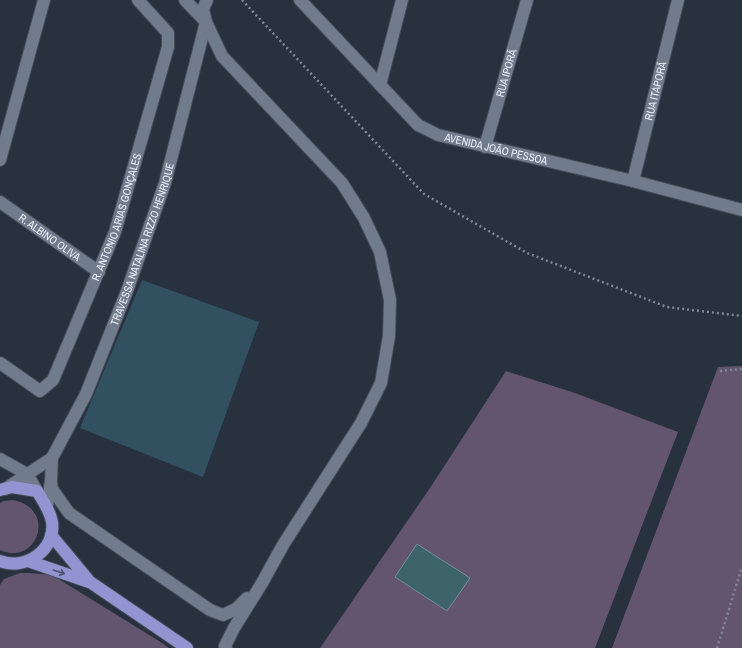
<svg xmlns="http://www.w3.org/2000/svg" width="742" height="648" viewBox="0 0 742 648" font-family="'Archivo Narrow',sans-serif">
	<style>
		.green { fill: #63556d }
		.water { fill: #3d6569; stroke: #718f94 }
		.building { fill: #315161 }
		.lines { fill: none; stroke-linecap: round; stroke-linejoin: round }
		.minor-casing { stroke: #454d59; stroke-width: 14 }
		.major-casing { stroke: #454d59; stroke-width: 14 }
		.path { stroke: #808893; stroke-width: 2.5; stroke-dasharray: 2 3; stroke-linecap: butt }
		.minor { stroke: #707b8b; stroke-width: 12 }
		.major { stroke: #9194d0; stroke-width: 12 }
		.oneway { stroke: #4c5373 }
		.labels { text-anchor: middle; stroke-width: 3; stroke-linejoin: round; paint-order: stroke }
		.street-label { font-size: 11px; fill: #ebf1fa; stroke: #1e2835 }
	</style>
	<rect width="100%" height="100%" fill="#28323f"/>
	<g class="green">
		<path d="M742,366V648H612L718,367Z"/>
		<path d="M506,371L575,393L678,432L595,648H320L430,488Z"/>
		<path d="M13,500C58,509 37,567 0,550V503L4,501Z"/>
		<path d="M20,573H30L52,575L159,641L169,648H0V585L4,579Z"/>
	</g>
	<path class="water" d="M417,544L470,578L447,611L395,577Z"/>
	<path class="building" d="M142,280L259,322L203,477L80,428Z"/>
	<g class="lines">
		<g class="minor-casing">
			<g id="minor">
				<path d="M185,0L206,22"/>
				<path d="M207,0L203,9L206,22L222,56L342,183L364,218L380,252L390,300L389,336L381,383L361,423L283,545L262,583L234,628L225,646L226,648"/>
				<path id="s1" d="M300,0L418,125L438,135L633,181L742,210"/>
				<path d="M380,85L402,0"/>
				<path id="s2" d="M485,147L527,0"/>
				<path d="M0,160L44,0"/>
				<path id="s3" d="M633,181L678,0"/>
				<path id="s4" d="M0,202L99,272"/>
				<path id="s5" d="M0,363L40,391L53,380L115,232L168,47V33L138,0"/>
				<path d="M0,459L27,474L37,491"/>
				<path d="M51,482L52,489L69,513L210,610L223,615L236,609L247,598"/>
				<path d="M5,489L52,458"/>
				<path id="s6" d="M47,506L51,481L52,458L86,394L127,291L165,183L206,22"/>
			</g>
		</g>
		<g class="major-casing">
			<g id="major">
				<path d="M0,490L12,487L37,491C43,501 50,510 52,522C56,550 25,571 0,561"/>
				<path d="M51,535L90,582L187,648"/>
				<path d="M28,561L89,582"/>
			</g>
		</g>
		<g class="path">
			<path d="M242,0L424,194L527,253L667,307L742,316"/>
			<path d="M720,371L742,369"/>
			<path d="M717,648L742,567"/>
		</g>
		<use href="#minor" class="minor"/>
		<use href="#major" class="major"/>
	</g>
	<defs><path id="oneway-shaft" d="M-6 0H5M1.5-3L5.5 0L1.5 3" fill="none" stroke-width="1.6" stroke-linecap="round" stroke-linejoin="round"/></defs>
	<use class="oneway" href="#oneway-shaft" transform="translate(59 572) rotate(19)"/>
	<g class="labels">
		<g class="street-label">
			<text dy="4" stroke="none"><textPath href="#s2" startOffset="77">RUA IPORÃ</textPath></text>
			<text dy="4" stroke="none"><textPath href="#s3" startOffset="93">RUA ITAPORÃ</textPath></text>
			<text dy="4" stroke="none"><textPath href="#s1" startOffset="254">AVENIDA JOÃO PESSOA</textPath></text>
			<text dy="4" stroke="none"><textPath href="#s5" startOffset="241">R. ANTONIO ARIAS GONÇALES</textPath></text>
			<text dy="4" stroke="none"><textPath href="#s4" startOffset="61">R. ALBINO OLIVA</textPath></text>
			<text dy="4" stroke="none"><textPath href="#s6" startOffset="281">TRAVESSA NATALINA RIZZO HENRIQUE</textPath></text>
		</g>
	</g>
</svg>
